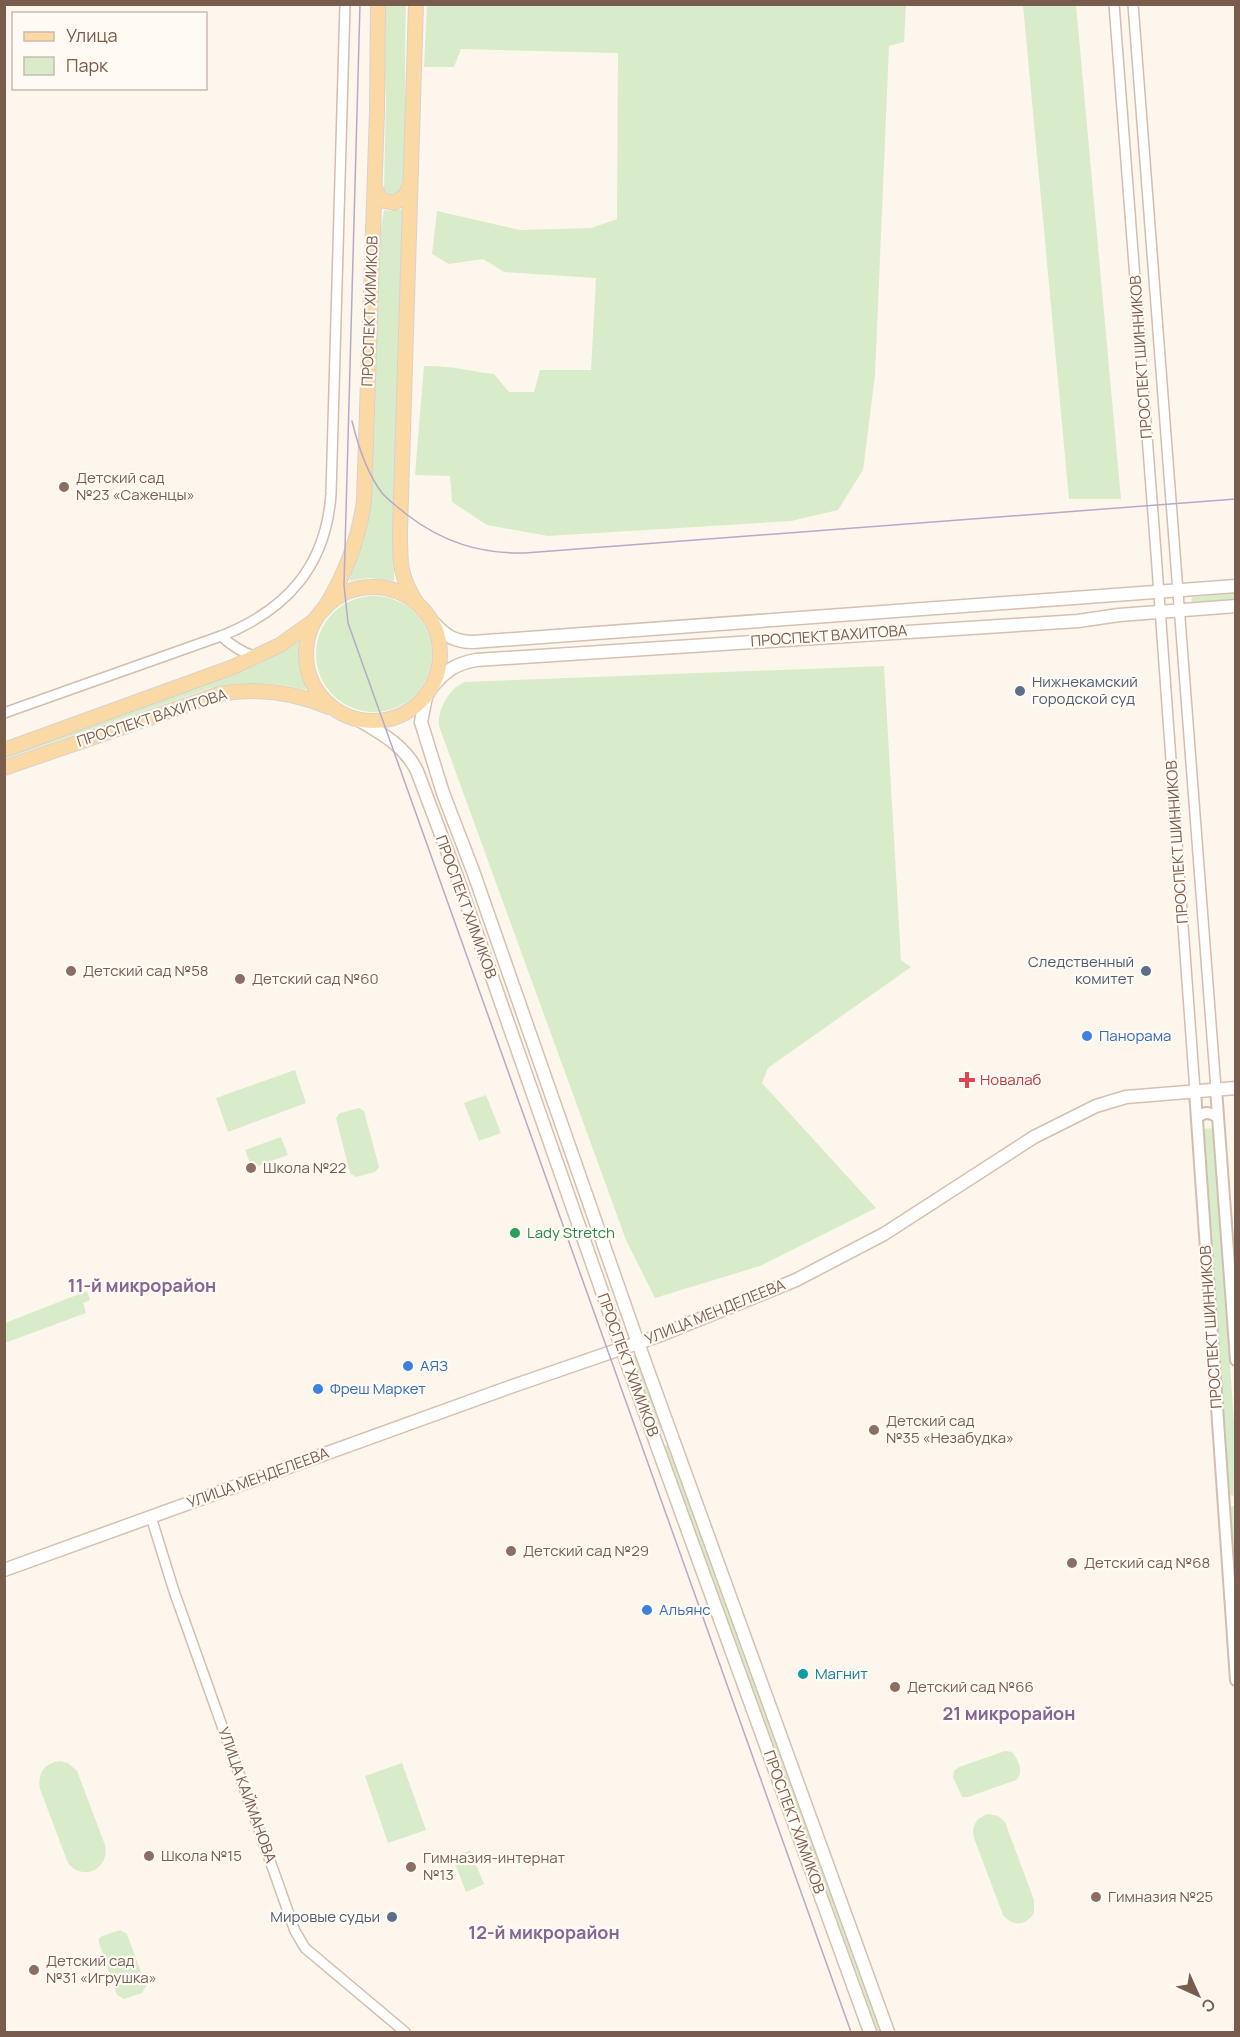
<svg xmlns="http://www.w3.org/2000/svg" width="1240" height="2037" viewBox="0 0 1240 2037" font-family="Manrope,sans-serif">
	<style>
		.green { fill: #d8ecc9 }
		.lines { fill: none; stroke-linecap: round; stroke-linejoin: round }
		.minor-casing { stroke: #d1beb0; stroke-width: 12 }
		.tertiary-casing { stroke: #d1beb0; stroke-width: 14 }
		.secondary-casing { stroke: #d6c0b0; stroke-width: 15 }
		.primary-casing { stroke: #dad1cd; stroke-width: 16 }
		.minor { stroke: #fff; stroke-width: 9 }
		.tertiary { stroke: #fff; stroke-width: 10 }
		.secondary { stroke: #fff; stroke-width: 12 }
		.primary { stroke: #fbd9a5; stroke-width: 14 }
		.tram { stroke: #b9a8c9; stroke-width: 1.5 }
		.education-dot { fill: #8d6e63; stroke: #fffaf3; stroke-width: 2 }
		.service-dot { fill: #5c6f8a; stroke: #fffaf3; stroke-width: 2 }
		.shop-dot { fill: #3f7fe0; stroke: #fffaf3; stroke-width: 2 }
		.health-dot { fill: #e0444e; stroke: #fffaf3; stroke-width: 2 }
		.leisure-dot { fill: #2e9e5b; stroke: #fffaf3; stroke-width: 2 }
		.culture-dot { fill: #0f9aa8; stroke: #fffaf3; stroke-width: 2 }
		.labels { text-anchor: middle; stroke-width: 4.5; stroke-linejoin: round; paint-order: stroke }
		.street-label { font-size: 15px; fill: #7a5c4d; stroke: #fffaf3 }
		.education-label { font-size: 15px; fill: #785e54; stroke: #fffaf3; text-anchor: start }
		.service-label { font-size: 15px; fill: #4e5e75; stroke: #fffaf3; text-anchor: end }
		.shop-label { font-size: 15px; fill: #366cbe; stroke: #fffaf3; text-anchor: start }
		.health-label { font-size: 15px; fill: #be3a42; stroke: #fffaf3; text-anchor: start }
		.leisure-label { font-size: 15px; fill: #27864d; stroke: #fffaf3; text-anchor: start }
		.culture-label { font-size: 15px; fill: #0d838f; stroke: #fffaf3; text-anchor: start }
		.quarter-label { font-size: 18px; font-weight: bold; fill: #846695; stroke: #fffaf3 }
	</style>
	<rect width="100%" height="100%" fill="#fdf6ec"/>
	<g class="green">
		<path d="M385,5H406C404,66 406,126 404,188L400,196H388L384,189L386,99L384,60Z"/>
		<path d="M427,5H906L904,42L889,46L875,375L863,470L838,510L791,521L548,536L487,525L452,502L450,476L415,475L424,366C448,365 470,371 494,374L509,392H534L540,370H591L596,278L504,272L483,259L449,264L432,254L437,211L520,230L591,228L617,219L618,53L461,49L454,67H424Z"/>
		<path d="M1023,5H1076L1121,499H1069Z"/>
		<path d="M405,209L393,514L394,581L369,578L349,581L364,540L371,490L378,246L384,210L391,211Z"/>
		<path d="M1235,593V599L1193,602L1191,600L1193,597Z"/>
		<circle cx="374" cy="654" r="58"/>
		<path d="M296,641L300,643V666L306,688L305,690C270,680 245,682 210,688L5,759V754L245,670L275,656Z"/>
		<path d="M884,666L901,960L911,967L768,1068L762,1083L876,1208L760,1266L655,1298L626,1240L439,726C437,710 450,687 465,682Z"/>
		<path d="M295,1070L306,1103L228,1132L216,1098Z"/>
		<path d="M486,1095L501,1133L479,1141L464,1103Z"/>
		<path d="M359,1108L364,1111L379,1167L375,1172L356,1177L350,1173L336,1118L340,1113Z"/>
		<path d="M1214,1128L1235,1438L1236,1496L1228,1495L1201,1129Z"/>
		<path d="M281,1137L288,1155L252,1168L245,1150Z"/>
		<path d="M87,1291L90,1300L83,1303L86,1313L5,1343V1323Z"/>
		<path d="M635,1354L662,1430L660,1433L631,1356Z"/>
		<path d="M668,1445L882,2032H878L664,1446Z"/>
		<path d="M1235,1505V1631L1227,1509Z"/>
		<path d="M1005,1751L1012,1752C1019,1760 1024,1773 1016,1780L968,1797H962L953,1777L954,1771L959,1767Z"/>
		<path d="M60,1761L68,1763L77,1771L105,1845C110,1869 83,1882 68,1863L40,1789C37,1774 44,1763 60,1761Z"/>
		<path d="M402,1763L426,1830L388,1843L365,1776Z"/>
		<path d="M988,1814L998,1816L1005,1822L1034,1900V1913C1026,1926 1013,1927 1003,1915L974,1838C971,1826 976,1818 988,1814Z"/>
		<path d="M470,1850L484,1884L466,1892L453,1858Z"/>
		<path d="M120,1930L127,1934L146,1986L142,1993L124,1999L117,1995L99,1943V1939L102,1936Z"/>
	</g>
	<g class="lines">
		<g class="minor-casing">
			<g id="minor">
				<path d="M1114,4L1156,553L1195,1091"/>
				<path d="M1133,4L1216,1089"/>
				<path d="M221,636C232,646 242,653 257,657"/>
				<path d="M4,713L221,636C287,610 326,566 331,494L345,4"/>
				<path d="M151,1517L174,1591L295,1931L305,1948L405,2032"/>
			</g>
		</g>
		<g class="tertiary-casing">
			<g id="tertiary">
				<path d="M1216,1089L1236,1360"/>
				<path d="M1195,1091L1236,1680"/>
				<path d="M1197,1118C1204,1111 1209,1112 1218,1117"/>
			</g>
		</g>
		<g class="secondary-casing">
			<g id="secondary">
				<path d="M434,623C446,636 455,642 473,642L1236,586"/>
				<path d="M431,688C445,671 455,664 476,660L1078,621L1119,615L1236,606"/>
				<path d="M426,697L421,722L443,793L473,871L638,1343L888,2032"/>
				<path d="M359,720C381,733 405,746 417,771L457,877L628,1366L870,2032"/>
				<path d="M4,1570L510,1387L658,1336L747,1300L796,1280L884,1234L1034,1137L1096,1106L1126,1097L1236,1088"/>
			</g>
		</g>
		<g class="primary-casing">
			<g id="primary">
				<path d="M375,188L381,200L394,203L405,196L410,185"/>
				<circle cx="373" cy="654" r="67"/>
				<path d="M416,602C399,575 400,561 400,530L416,4"/>
				<path d="M324,609C345,575 359,541 364,500L377,112L378,4"/>
				<path d="M4,750L233,667L280,645L315,620"/>
				<path d="M4,768L219,694C257,687 293,692 329,707"/>
			</g>
		</g>
		<use href="#minor" class="minor"/>
		<use href="#tertiary" class="tertiary"/>
		<use href="#secondary" class="secondary"/>
		<use href="#primary" class="primary"/>
		<g class="tram">
			<path d="M360,4L344,585L348,623L851,2032"/>
			<path d="M352,421C358,446 367,473 382,493C389,501 398,507 406,514C442,542 480,554 525,553L1236,499"/>
		</g>
	</g>
	<g class="education-dot">
		<circle cx="64" cy="487" r="6"/>
		<circle cx="71" cy="971" r="6"/>
		<circle cx="240" cy="979" r="6"/>
		<circle cx="251" cy="1168" r="6"/>
		<circle cx="874" cy="1430" r="6"/>
		<circle cx="511" cy="1551" r="6"/>
		<circle cx="1072" cy="1563" r="6"/>
		<circle cx="895" cy="1687" r="6"/>
		<circle cx="149" cy="1856" r="6"/>
		<circle cx="411" cy="1867" r="6"/>
		<circle cx="1096" cy="1897" r="6"/>
		<circle cx="34" cy="1970" r="6"/>
	</g>
	<g class="service-dot">
		<circle cx="1020" cy="691" r="6"/>
		<circle cx="1146" cy="971" r="6"/>
		<circle cx="392" cy="1917" r="6"/>
	</g>
	<g class="shop-dot">
		<circle cx="1087" cy="1036" r="6"/>
		<circle cx="408" cy="1366" r="6"/>
		<circle cx="318" cy="1389" r="6"/>
		<circle cx="647" cy="1610" r="6"/>
	</g>
	<path class="health-dot" d="M964 1071h6v6h6v6h-6v6h-6v-6h-6v-6h6z"/>
	<circle class="leisure-dot" cx="515" cy="1233" r="6"/>
	<circle class="culture-dot" cx="803" cy="1674" r="6"/>
	<g class="labels">
		<g class="street-label">
			<text transform="translate(370 311) rotate(-88)" y="5">ПРОСПЕКТ ХИМИКОВ</text>
			<text transform="translate(1141 357) rotate(-94)" y="5">ПРОСПЕКТ ШИННИКОВ</text>
			<text transform="translate(829 636) rotate(-4)" y="5">ПРОСПЕКТ ВАХИТОВА</text>
			<text transform="translate(152 718) rotate(-18)" y="5">ПРОСПЕКТ ВАХИТОВА</text>
			<text transform="translate(1177 842) rotate(-94)" y="5">ПРОСПЕКТ ШИННИКОВ</text>
			<text transform="translate(466 907) rotate(70)" y="5">ПРОСПЕКТ ХИМИКОВ</text>
			<text transform="translate(715 1312) rotate(-22)" y="5">УЛИЦА МЕНДЕЛЕЕВА</text>
			<text transform="translate(1211 1327) rotate(-94)" y="5">ПРОСПЕКТ ШИННИКОВ</text>
			<text transform="translate(628 1365) rotate(70)" y="5">ПРОСПЕКТ ХИМИКОВ</text>
			<text transform="translate(258 1478) rotate(-20)" y="5">УЛИЦА МЕНДЕЛЕЕВА</text>
			<text transform="translate(247 1795) rotate(70)" y="5">УЛИЦА КАЙМАНОВА</text>
			<text transform="translate(794 1822) rotate(70)" y="5">ПРОСПЕКТ ХИМИКОВ</text>
		</g>
		<g class="education-label">
			<text x="76" y="483">Детский сад<tspan x="76" dy="17">№23 «Саженцы»</tspan></text>
			<text x="83" y="976">Детский сад №58</text>
			<text x="252" y="984">Детский сад №60</text>
			<text x="263" y="1173">Школа №22</text>
			<text x="886" y="1426">Детский сад<tspan x="886" dy="17">№35 «Незабудка»</tspan></text>
			<text x="523" y="1556">Детский сад №29</text>
			<text x="1084" y="1568">Детский сад №68</text>
			<text x="907" y="1692">Детский сад №66</text>
			<text x="161" y="1861">Школа №15</text>
			<text x="423" y="1863">Гимназия-интернат<tspan x="423" dy="17">№13</tspan></text>
			<text x="1108" y="1902">Гимназия №25</text>
			<text x="46" y="1966">Детский сад<tspan x="46" dy="17">№31 «Игрушка»</tspan></text>
		</g>
		<g class="service-label">
			<text x="1032" y="687" text-anchor="start">Нижнекамский<tspan x="1032" dy="17">городской суд</tspan></text>
			<text x="1134" y="967">Следственный<tspan x="1134" dy="17">комитет</tspan></text>
			<text x="380" y="1922">Мировые судьи</text>
		</g>
		<g class="shop-label">
			<text x="1099" y="1041">Панорама</text>
			<text x="420" y="1371">АЯЗ</text>
			<text x="330" y="1394">Фреш Маркет</text>
			<text x="659" y="1615">Альянс</text>
		</g>
		<g class="health-label">
			<text x="980" y="1085">Новалаб</text>
		</g>
		<g class="leisure-label">
			<text x="527" y="1238">Lady Stretch</text>
		</g>
		<g class="culture-label">
			<text x="815" y="1679">Магнит</text>
		</g>
		<g class="quarter-label">
			<text x="142" y="1292">11-й микрорайон</text>
			<text x="1009" y="1720">21 микрорайон</text>
			<text x="544" y="1939">12-й микрорайон</text>
		</g>
	</g>
	<rect width="1240" height="2037" fill="none" stroke="#7a5c4d" stroke-width="12"/>
	<rect x="12" y="12" width="195" height="78" fill="#fffaf3" stroke="#cabbb1" stroke-width="1.5"/>
	<rect x="24" y="32" width="30" height="9" fill="#fbd9a5" stroke="#cabbb1" stroke-width="1.5"/>
	<text x="66" y="42" font-size="18" fill="#7a5c4d">Улица</text>
	<rect x="24" y="57" width="30" height="18" fill="#d8ecc9" stroke="#cabbb1" stroke-width="1.5"/>
	<text x="66" y="72" font-size="18" fill="#7a5c4d">Парк</text>
	<g transform="translate(1198 1995) rotate(135)" stroke="#fffaf3" stroke-width="4.5" paint-order="stroke">
	<path d="M0-4.5L10 22L0 15L-10 22Z" fill="#7a5c4d"/>
	<text y="-9" font-size="16" font-weight="bold" text-anchor="middle" fill="#7a5c4d">С</text>
	</g>
</svg>
